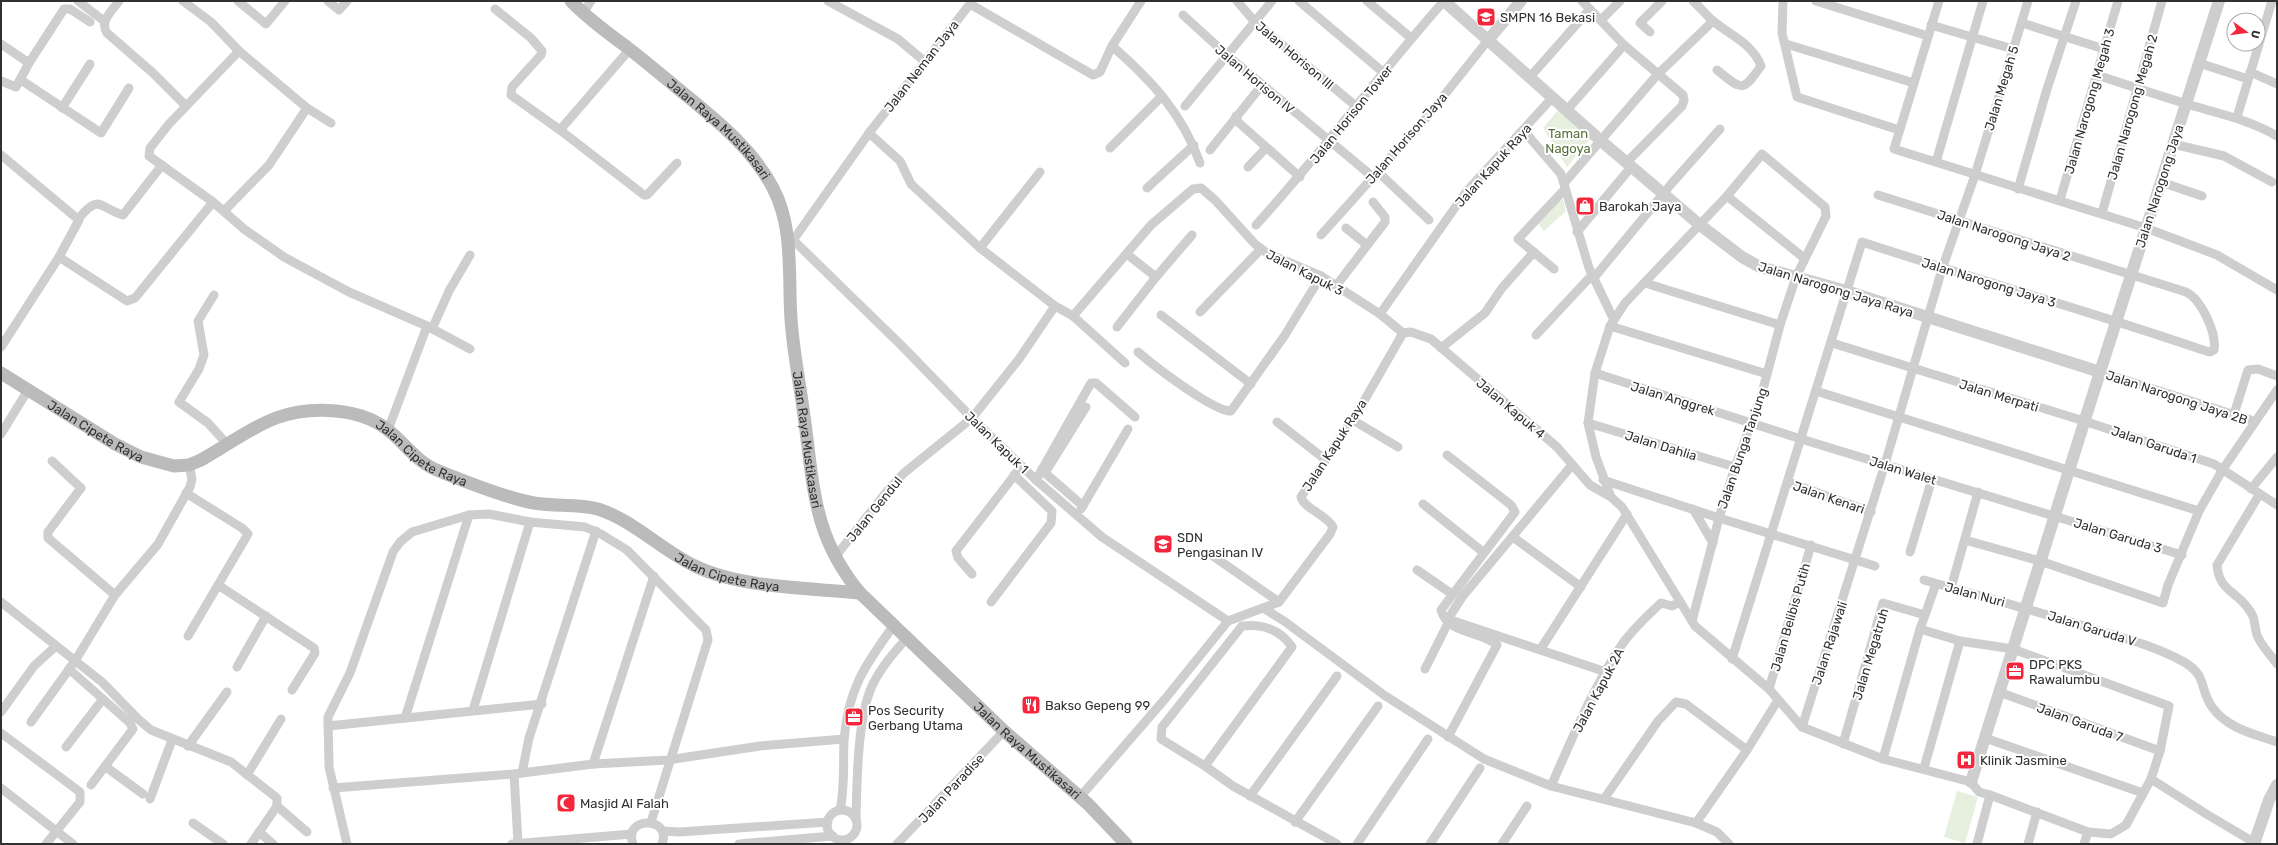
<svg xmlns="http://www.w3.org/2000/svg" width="2278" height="845" viewBox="0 0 2278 845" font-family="Rubik,sans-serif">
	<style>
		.green { fill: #e7efde }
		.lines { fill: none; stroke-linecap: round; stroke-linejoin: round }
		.minor { stroke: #cecece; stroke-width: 9 }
		.tertiary { stroke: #cecece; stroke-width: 12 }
		.secondary { stroke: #bbb; stroke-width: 13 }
		.labels { text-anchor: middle; stroke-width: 4; stroke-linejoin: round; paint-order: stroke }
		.poi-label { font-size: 13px; fill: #313131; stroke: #fff; text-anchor: start }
		.street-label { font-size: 13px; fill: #313131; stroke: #fff }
		.park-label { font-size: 13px; fill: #557139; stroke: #fff }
	</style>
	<rect width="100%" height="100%" fill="#fff"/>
	<g class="green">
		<path d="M1558,110L1590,139L1567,167L1543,128Z"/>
		<path d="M1562,196L1566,211L1544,231L1537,222Z"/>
		<path d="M1957,791L1978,797L1965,843L1944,837Z"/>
	</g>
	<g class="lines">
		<g class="minor">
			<path d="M78,1L104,21"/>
			<path d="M119,1C112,11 99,21 107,33L153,73L186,106"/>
			<path d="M183,1L211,22L239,51L307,108L269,165L224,211"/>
			<path d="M238,1L266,24L285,1"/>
			<path d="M328,1L339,10L347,1"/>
			<path d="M828,1L898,39L924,61"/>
			<path d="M1237,1L1255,22L1357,107"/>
			<path d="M1299,1L1384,73"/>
			<path d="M1367,1L1411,38"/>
			<path d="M1582,1L1624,45L1683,95L1684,100L1682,106L1627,162"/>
			<path d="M1693,1C1700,7 1706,15 1713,21C1730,35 1753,44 1761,66C1742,93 1742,90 1717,70"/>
			<path d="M1783,1L1782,33L1797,97L1899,130"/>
			<path d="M1816,1L1928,36"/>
			<path d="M1939,1L1894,149L2146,228L2217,255L2277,290"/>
			<path d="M495,9L531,38L542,51L541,55L512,87L511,95L560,130"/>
			<path d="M583,13L591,1"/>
			<path d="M1183,15L1228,56L1373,177"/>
			<path d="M1601,20L1620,1"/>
			<path d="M2022,23L2104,49"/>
			<path d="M1931,25L2013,49"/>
			<path d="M1650,32L1640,23L1662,1"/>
			<path d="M1,44L29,63"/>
			<path d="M1786,44L1914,83"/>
			<path d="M1112,46C1152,81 1182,113 1200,163"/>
			<path d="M630,49L560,130L644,195H647L677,163"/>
			<path d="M239,51L169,124L150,148L149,156L213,202L244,229L284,257L349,292L427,326L470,349"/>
			<path d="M2199,63L2248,79"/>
			<path d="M2250,72L2277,84"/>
			<path d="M2097,75C2130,86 2163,97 2197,107C2225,115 2251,121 2277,136"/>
			<path d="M1530,77L1590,9"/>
			<path d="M21,80L101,133L129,88"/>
			<path d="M1,81L16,87L29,63L64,9H70L90,22"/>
			<path d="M1185,106L1272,1"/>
			<path d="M62,108L90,64"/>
			<path d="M307,108L331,123"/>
			<path d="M1567,110L1624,45"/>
			<path d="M1236,116L1238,122L1300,177"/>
			<path d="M2237,117L2272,1"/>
			<path d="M1524,131L1561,174L1589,268L1614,320"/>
			<path d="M869,133L900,161L911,184L980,248L1055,306L1073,316L1151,225L1193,189L1201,188L1215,200L1255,244L1267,253L1321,276L1380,314"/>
			<path d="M2173,144L2224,156L2272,182"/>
			<path d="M1110,148L1162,96"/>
			<path d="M1210,150L1262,85"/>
			<path d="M1,155L79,220L59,257L1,347"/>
			<path d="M1936,162L1983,1"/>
			<path d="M1248,167L1266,148"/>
			<path d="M1378,172L1429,220"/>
			<path d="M1565,182L1657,75L1713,21"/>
			<path d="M2161,182L2202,196"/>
			<path d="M1147,188L1194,145"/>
			<path d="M2018,189L2047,89L2076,1"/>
			<path d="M1727,196L1804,258"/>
			<path d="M2060,200L2118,1"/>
			<path d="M2102,213L2162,1"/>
			<path d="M79,218C100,193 99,208 123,215L162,165"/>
			<path d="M1256,225C1322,153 1379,74 1444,1"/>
			<path d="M1346,228L1367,245"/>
			<path d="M1577,232L1632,166"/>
			<path d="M788,235L901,345L972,418L1036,480L1102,537L1228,621"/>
			<path d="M1321,235L1426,118L1489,39"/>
			<path d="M794,239L869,133L970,4L1093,75L1100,72L1112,46L1141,1"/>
			<path d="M980,248L1040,172"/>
			<path d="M1128,255L1156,277L1192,235"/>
			<path d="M59,257L127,301L135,298L213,202"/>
			<path d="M1554,269L1518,239L1565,189"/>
			<path d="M1593,279L1672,183L1720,129"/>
			<path d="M1645,283L1780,325"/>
			<path d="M1336,286L1385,222V217L1373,202"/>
			<path d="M214,295L198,321L204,355L199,369L179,402L208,423L227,444"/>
			<path d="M1200,312L1261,249"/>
			<path d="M1161,315L1251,384"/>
			<path d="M1073,316L1125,363"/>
			<path d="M1610,326L1767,374"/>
			<path d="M1117,327L1156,277"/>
			<path d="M432,329L449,291L470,255"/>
			<path d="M1403,333L1411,332L1431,339L1557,447L1590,485L1611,497L1622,507L1695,626L1769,689L1802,727L1883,759L1971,782L1979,792L1990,795L1977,844"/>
			<path d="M1536,335L1592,275"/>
			<path d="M1832,343L2084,421L2214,464L2277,505"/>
			<path d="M1441,348L1485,313L1502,288L1534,252"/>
			<path d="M1138,352C1153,365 1214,412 1231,411L1285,335L1321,276"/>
			<path d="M2100,372L2254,421"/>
			<path d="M1595,373L1801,439L2182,555"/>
			<path d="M1816,391L2199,511"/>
			<path d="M2234,414L2248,370L2258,369L2277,376"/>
			<path d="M1351,419L1398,447"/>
			<path d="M1277,422L1326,460"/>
			<path d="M1588,423L1735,467"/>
			<path d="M388,430L427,326"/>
			<path d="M1,434L28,390"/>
			<path d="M1447,455L1511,505L1515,512L1441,610C1447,634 1481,631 1497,645L1448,737"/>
			<path d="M1572,465L1462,597L1448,619L1606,672"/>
			<path d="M1036,480L1091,383H1096L1135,417"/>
			<path d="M1603,480L1719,518L1875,566"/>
			<path d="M1788,482L1871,512"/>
			<path d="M2251,489L2277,457"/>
			<path d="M186,493L242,528L248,534L218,585L314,648L315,653L292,690"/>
			<path d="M2259,495L2217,565C2219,590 2234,590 2247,607C2257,619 2253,623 2257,635C2261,646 2271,655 2277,664"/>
			<path d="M1611,497L1596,457L1588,423L1595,373L1610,326L1625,303L1727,196L1762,154L1825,207L1826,216L1796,277L1780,325L1761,397L1735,467L1719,518L1692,621"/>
			<path d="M1423,504L1483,552"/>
			<path d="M1083,506L1045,473L1086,407"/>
			<path d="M1081,509L1128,429"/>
			<path d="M1693,509L1713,543"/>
			<path d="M1513,537L1581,587"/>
			<path d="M1965,540L2040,561L2163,603L2168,585L2199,511L2223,469L2277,390"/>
			<path d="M1910,552L1932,479"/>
			<path d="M1213,556L1279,602"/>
			<path d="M835,557L888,490L904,473L972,418L1019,359L1055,306"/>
			<path d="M1417,570L1452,594"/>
			<path d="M972,574L958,558L956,551L1017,472"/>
			<path d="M1924,580C1980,596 2037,611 2093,629C2124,638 2155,646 2184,662C2208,676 2199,689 2212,707C2227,728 2253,734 2277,742"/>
			<path d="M1951,588L1978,492"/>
			<path d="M115,595L158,544L190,487L192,479L189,465"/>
			<path d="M1,602L102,682L138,719L151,730L231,762L277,798V806L251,844"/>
			<path d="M991,602L1051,523L1052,511L1014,475"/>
			<path d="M1263,608L1284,621L1384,695L1484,759L1551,786L1696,823L1717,832L1729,844"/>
			<path d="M1920,629L1960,641L2013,649L2169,706L2160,751L2151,779L2126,825L2111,834L2088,832L1990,795"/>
			<path d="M188,636L218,585"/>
			<path d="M1540,650L1627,514"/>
			<path d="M1732,659L1862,242C1975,279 2089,311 2200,349L2210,352L2214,350C2217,333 2201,299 2186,292L1878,195"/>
			<path d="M237,667L266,616"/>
			<path d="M69,669L130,723L133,729L91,785"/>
			<path d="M1425,669L1448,623"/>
			<path d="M1769,689L1811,545"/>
			<path d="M1999,692L2160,751"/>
			<path d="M473,710L530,522"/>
			<path d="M1,712L34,666L56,646"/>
			<path d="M405,718L469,515"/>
			<path d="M31,722L75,661L115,595L48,538V532L81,488L52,461"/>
			<path d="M328,726L542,704"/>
			<path d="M1802,727L1885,464L1942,269L1975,175L2028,1"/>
			<path d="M1,733L80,792V802L46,844"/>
			<path d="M1985,738L2143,793"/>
			<path d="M1843,744L1883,603L1925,615"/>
			<path d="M188,746L227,692"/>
			<path d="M66,747L103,699"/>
			<path d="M1883,759L1920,629L1936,584"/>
			<path d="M593,764L654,576"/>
			<path d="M1205,766L1292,647C1280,629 1263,624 1242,626L1162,727L1161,739L1205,766L1233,786L1337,844"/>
			<path d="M106,767L143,794"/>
			<path d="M1924,768L1960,641"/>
			<path d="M522,773L529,738L596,531"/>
			<path d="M514,774L518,843"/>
			<path d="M247,775L281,719"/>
			<path d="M2151,779L2208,815L2257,844"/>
			<path d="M1551,786C1573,737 1593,687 1623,643C1634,628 1648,615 1661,603L1672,606L1680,602"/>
			<path d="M1,788L73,844"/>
			<path d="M333,788L514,774L593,764L668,760L760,746L844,739"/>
			<path d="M1250,796L1337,676"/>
			<path d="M1080,797L1165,699L1228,621L1279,602L1330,534L1333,527C1327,515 1303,508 1301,497L1364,401L1403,333L1380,314L1466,192L1552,98"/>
			<path d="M150,799L172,740"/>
			<path d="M1604,799L1658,721L1676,702L1686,704L1747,750"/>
			<path d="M277,806L307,832"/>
			<path d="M840,810C845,787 843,763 844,740C848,689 865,665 894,625"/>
			<circle cx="842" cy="825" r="15"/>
			<path d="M856,819C857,783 857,713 874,682C882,666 895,651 907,638"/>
			<path d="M1295,822L1378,706"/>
			<path d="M193,823L223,844"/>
			<path d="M1696,823L1747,750L1778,700"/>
			<path d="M662,831L679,832L828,822"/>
			<path d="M259,832L273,844"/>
			<path d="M347,844L329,767L328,717L350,673L393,552L400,542L412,532L469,515L489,514L530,522L585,527L601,534L627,550L706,630L708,640L651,822"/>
			<path d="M512,844L632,834"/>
			<path d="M633,844C622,816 673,816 662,844"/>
			<path d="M739,844L833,836"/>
			<path d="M897,844L1004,731"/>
			<path d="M1357,844L1428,739"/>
			<path d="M1430,844L1480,768"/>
			<path d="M1502,844L1527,806"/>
			<path d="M2028,844L2037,812"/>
			<path d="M2084,844L2088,832"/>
		</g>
		<g class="tertiary">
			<path d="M1444,1L1600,140L1700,225L1742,257L1760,267L1846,291L2100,372"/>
			<path d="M1489,39L1521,1"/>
			<path d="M1971,782L2100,372L2219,1"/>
			<path d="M2254,844L2269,800L2277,785"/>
		</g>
		<g class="secondary">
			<path id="s1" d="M571,1C588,19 608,33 628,48C646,62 664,77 682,92C716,120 752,148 773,188C794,228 788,275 791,319C793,351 800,384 804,416C814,486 812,535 860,593L1004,731L1088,804L1126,844"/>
			<path id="s2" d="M1,373L115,444L141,457L174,466L189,465L201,460C249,433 276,405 336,411C358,413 378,420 394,435C408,448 420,464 439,471C466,482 506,498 534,503C555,507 577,503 598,509C635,521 662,551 697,567C742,588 810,588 860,593"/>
		</g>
	</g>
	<defs>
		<g id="school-square" transform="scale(1)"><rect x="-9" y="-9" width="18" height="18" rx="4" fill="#f5253b" stroke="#fff"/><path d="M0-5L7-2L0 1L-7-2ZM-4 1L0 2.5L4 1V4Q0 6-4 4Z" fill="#fff"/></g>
		<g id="shop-square" transform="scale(1)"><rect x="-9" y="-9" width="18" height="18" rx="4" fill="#f5253b" stroke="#fff"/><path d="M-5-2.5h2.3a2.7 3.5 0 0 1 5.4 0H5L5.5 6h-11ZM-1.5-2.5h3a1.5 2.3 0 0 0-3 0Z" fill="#fff"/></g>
		<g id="office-square" transform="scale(1)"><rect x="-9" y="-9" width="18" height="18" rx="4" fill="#f5253b" stroke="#fff"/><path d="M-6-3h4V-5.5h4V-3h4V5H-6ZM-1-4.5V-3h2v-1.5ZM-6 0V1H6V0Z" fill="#fff"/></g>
		<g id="restaurant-square" transform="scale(1)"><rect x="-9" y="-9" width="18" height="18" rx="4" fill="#f5253b" stroke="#fff"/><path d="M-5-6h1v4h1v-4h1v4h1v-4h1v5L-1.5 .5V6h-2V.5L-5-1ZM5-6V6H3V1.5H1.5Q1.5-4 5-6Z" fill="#fff"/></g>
		<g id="hospital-square" transform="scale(1)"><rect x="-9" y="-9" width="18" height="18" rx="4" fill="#f5253b" stroke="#fff"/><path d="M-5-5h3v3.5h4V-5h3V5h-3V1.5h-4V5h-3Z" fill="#fff"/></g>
		<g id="mosque-square" transform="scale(1)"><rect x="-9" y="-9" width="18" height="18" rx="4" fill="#f5253b" stroke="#fff"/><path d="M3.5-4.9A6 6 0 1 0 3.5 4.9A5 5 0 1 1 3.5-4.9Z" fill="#fff"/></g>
	</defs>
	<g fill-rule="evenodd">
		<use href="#school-square" x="1486" y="17"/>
		<use href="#shop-square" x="1585" y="206"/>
		<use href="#school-square" x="1163" y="544"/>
		<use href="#office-square" x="2015" y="671"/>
		<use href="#restaurant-square" x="1031" y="705"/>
		<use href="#office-square" x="854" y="717"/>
		<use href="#hospital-square" x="1966" y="760"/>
		<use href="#mosque-square" x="566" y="803"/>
	</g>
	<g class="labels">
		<g class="poi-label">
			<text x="1500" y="22">SMPN 16 Bekasi</text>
			<text x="1599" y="211">Barokah Jaya</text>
			<text x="1177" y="542">SDN<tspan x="1177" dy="15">Pengasinan IV</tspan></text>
			<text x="2029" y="669">DPC PKS<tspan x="2029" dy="15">Rawalumbu</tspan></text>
			<text x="1045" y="710">Bakso Gepeng 99</text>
			<text x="868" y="715">Pos Security<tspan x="868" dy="15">Gerbang Utama</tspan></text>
			<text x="1980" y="765">Klinik Jasmine</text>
			<text x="580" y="808">Masjid Al Falah</text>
		</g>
		<g class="street-label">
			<text transform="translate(1295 55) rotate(40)" y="5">Jalan Horison III</text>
			<text transform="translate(921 66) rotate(-52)" y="5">Jalan Neman Jaya</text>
			<text transform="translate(1255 79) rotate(40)" y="5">Jalan Horison IV</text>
			<text transform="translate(2001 88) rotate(-73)" y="5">Jalan Megah 5</text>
			<text transform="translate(2089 101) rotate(-74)" y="5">Jalan Narogong Megah 3</text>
			<text transform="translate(2132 107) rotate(-74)" y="5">Jalan Narogong Megah 2</text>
			<text transform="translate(1351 114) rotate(-51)" y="5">Jalan Horison Tower</text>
			<text dy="5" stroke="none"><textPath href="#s1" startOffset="196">Jalan Raya Mustikasari</textPath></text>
			<text transform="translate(1406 138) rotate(-49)" y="5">Jalan Horison Jaya</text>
			<text transform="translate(1493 165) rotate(-48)" y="5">Jalan Kapuk Raya</text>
			<text transform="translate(2159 186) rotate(-72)" y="5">Jalan Narogong Jaya</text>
			<text transform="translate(2004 235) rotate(18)" y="5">Jalan Narogong Jaya 2</text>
			<text transform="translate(1305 272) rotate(27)" y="5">Jalan Kapuk 3</text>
			<text transform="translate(1989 282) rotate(17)" y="5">Jalan Narogong Jaya 3</text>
			<text transform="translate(1836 289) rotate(17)" y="5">Jalan Narogong Jaya Raya</text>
			<text transform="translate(1999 395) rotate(17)" y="5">Jalan Merpati</text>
			<text transform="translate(2177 397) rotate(18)" y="5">Jalan Narogong Jaya 2B</text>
			<text transform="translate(1673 398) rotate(17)" y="5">Jalan Anggrek</text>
			<text transform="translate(1511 408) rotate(40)" y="5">Jalan Kapuk 4</text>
			<text dy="5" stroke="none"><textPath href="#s2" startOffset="111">Jalan Cipete Raya</textPath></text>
			<text dy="5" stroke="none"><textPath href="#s1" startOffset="532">Jalan Raya Mustikasari</textPath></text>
			<text transform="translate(997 442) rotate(44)" y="5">Jalan Kapuk 1</text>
			<text transform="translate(2154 444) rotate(19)" y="5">Jalan Garuda 1</text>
			<text transform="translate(1334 445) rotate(-57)" y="5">Jalan Kapuk Raya</text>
			<text transform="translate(1661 445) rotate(17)" y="5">Jalan Dahlia</text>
			<text transform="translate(1742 448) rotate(-71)" y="5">Jalan Bunga Tanjung</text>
			<text dy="5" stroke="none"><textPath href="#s2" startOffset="470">Jalan Cipete Raya</textPath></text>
			<text transform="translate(1903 470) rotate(17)" y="5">Jalan Walet</text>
			<text transform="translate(1829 497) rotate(19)" y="5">Jalan Kenari</text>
			<text transform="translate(874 509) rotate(-51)" y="5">Jalan Gendul</text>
			<text transform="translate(2118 535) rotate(17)" y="5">Jalan Garuda 3</text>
			<text dy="5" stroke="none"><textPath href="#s2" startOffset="805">Jalan Cipete Raya</textPath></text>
			<text transform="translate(1975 594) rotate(15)" y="5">Jalan Nuri</text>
			<text transform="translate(1790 617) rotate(-74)" y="5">Jalan Belibis Putih</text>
			<text transform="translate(2092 628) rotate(17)" y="5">Jalan Garuda V</text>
			<text transform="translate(1829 643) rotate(-72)" y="5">Jalan Rajawali</text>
			<text transform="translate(1870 654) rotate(-73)" y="5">Jalan Megatruh</text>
			<text transform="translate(1598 690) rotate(-62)" y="5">Jalan Kapuk 2A</text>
			<text transform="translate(2080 722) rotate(20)" y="5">Jalan Garuda 7</text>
			<text dy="5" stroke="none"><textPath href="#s1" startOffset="927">Jalan Raya Mustikasari</textPath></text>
			<text transform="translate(951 788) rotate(-47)" y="5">Jalan Paradise</text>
		</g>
		<g class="park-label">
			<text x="1568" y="138">Taman<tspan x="1568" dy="15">Nagoya</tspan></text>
		</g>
	</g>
	<rect width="2278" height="845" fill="none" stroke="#313131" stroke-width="4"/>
	<g transform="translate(2246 32) rotate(104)"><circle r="19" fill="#ffffff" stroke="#adadad"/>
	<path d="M0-3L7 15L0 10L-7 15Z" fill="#f5253b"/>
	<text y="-6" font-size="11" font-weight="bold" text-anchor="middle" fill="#313131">U</text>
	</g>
</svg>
